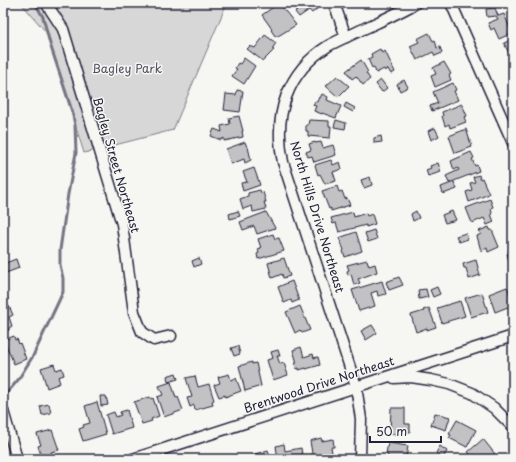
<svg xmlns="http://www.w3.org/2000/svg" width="516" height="462" viewBox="0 0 516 462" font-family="'Playpen Sans',sans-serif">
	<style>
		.green { fill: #d7d7d7; stroke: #7c7c89 }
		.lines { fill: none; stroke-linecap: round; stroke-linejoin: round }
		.stream { stroke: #757583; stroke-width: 3 }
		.building { fill: #c2c2c4; stroke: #22223b }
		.street-casing { stroke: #22223b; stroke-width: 13 }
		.street { stroke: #f6f6f2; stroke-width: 10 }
		.labels { text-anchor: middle; stroke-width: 3; stroke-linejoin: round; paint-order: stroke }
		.park-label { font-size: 12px; fill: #4f4f62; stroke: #f6f6f2 }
		.street-label { font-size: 12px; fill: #22223b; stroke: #f6f6f2 }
	</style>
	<rect width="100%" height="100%" fill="#f6f6f2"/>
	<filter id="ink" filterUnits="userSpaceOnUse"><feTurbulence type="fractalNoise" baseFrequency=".025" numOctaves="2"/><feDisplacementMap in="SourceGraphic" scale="8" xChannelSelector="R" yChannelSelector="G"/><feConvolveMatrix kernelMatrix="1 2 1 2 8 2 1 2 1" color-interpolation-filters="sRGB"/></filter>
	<g filter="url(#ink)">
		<path class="green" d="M21,3H227L173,130L84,153L46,32Z"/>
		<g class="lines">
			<path class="stream" d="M6,394L18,380L33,356L63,292V278L60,265V250L68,194L76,153L75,125L72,111L50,44L43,17L35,3"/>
		</g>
		<g class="building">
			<path d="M279,3L296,25L278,36H275L271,30L272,29L262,15Z"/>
			<path d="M294,3H314L318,8L312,13L309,10L299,17L295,12L297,11L293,4Z"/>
			<path d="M495,8L498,16L504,14L512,33L499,39L494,28L491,30L488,23L498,19L496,16L487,17L486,9Z"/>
			<path d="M429,33L433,41L435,40L437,48L440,47L442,53L435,56L433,52L417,60L410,46L419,42L417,39Z"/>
			<path d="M265,35L276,43L272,49L274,50L263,61L247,49L250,46L255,48Z"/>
			<path d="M513,39V62L504,43Z"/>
			<path d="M380,49L382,53L385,51L395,72L391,74L388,69L385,71L384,69L376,73L374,67L372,68L368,59L372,57L371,54Z"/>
			<path d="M244,58L255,66L244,84L232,76L237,69L235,68L238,63L240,64Z"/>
			<path d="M361,60L368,72L366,73L370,79L363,85L356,76L352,79L346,71Z"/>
			<path d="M444,62L451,74L449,75L451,80L435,87L431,76L436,74L433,68Z"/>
			<path d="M337,76L349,86L338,97L326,86Z"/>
			<path d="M381,80L387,88L382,92L376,84Z"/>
			<path d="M404,80L408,87L400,91L397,84Z"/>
			<path d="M453,83L456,90L454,91L458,100L432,111L430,106L438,103L433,92Z"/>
			<path d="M237,90L243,91L240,112L224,110L226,94L236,95Z"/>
			<path d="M322,94L328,97L327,100L341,106L336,118L322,113V114L314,111L316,106L313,105L315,101L317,102L319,97L320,98Z"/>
			<path d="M346,103L355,108L353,112L344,107Z"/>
			<path d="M462,104L467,116L464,117L466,122L450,128L449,124L445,126L442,116H443L442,112Z"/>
			<path d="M239,116L243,131H242L243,137L224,141V138L221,140L211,136L214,129L222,132L221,126L230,124L229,118Z"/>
			<path d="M309,120L329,121V126H331L330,138L308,136V131H306V125H308Z"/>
			<path d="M336,120L346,123L345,129L334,127Z"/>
			<path d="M435,128L439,136L431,140L428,131Z"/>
			<path d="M466,129L472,147L455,153L449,136Z"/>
			<path d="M381,136L382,142L374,143V138Z"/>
			<path d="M245,142L247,147H248L251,160L245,163L244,159L231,164L226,149Z"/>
			<path d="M315,142V143L321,142L323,148L333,145L336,155L314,162L312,156L308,157L306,152L311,150L309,144Z"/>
			<path d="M471,152L474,158L472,159L475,166L477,165L479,171L449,183L446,176L459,170L458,168L454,170L451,161Z"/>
			<path d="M331,160L333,165L340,162L342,169L333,172L336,181L325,184L320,174L318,175L315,165Z"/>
			<path d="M438,163L441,172L428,176L426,170L431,168L430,166Z"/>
			<path d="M254,168L260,185L243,191L241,183L247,182L243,172Z"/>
			<path d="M479,175L480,179L482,178L489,194L469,202L466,192L472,190L470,183L475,182L473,177Z"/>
			<path d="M370,177L372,185L364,188L361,180Z"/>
			<path d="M454,182L457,189L443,194L441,187Z"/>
			<path d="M337,186L339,192L342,191L345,199L347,198L350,205L331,211V208L329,209L322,191Z"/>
			<path d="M260,190L261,193L263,192L266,202H264L266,209L253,212L252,206L243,209L240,199L248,196V193Z"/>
			<path d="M490,199L493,207L491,208L492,213L491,214L494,222L487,225L484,218L472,223L466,208Z"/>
			<path d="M238,211L240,216L230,219L229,214Z"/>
			<path d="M416,211L419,218L413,221L411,214Z"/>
			<path d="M452,211L456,220L445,223L442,215Z"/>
			<path d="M266,212L275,228L257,234L254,226L243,230L240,222Z"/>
			<path d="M353,212L354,217L366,213L367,216L372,214L375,224L366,227V225L339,232L336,223L333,224L331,218Z"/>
			<path d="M489,227L490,230H492L499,247L488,252L487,248L481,251L477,236L481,234L479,231Z"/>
			<path d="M374,230L377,239L368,242L365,233Z"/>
			<path d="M356,232L362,251L345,257L343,251L344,250L339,238Z"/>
			<path d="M466,233L468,239L459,242L456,236Z"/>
			<path d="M273,234L275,239L279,238L284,251L258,259L257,254L259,253L258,249L261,248L258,239Z"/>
			<path d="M510,246H513V264L512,261H509L507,254L509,253L508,251L511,250Z"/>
			<path d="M199,258L201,264L194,267L192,261Z"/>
			<path d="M284,258L290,276L283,278L282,274L272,278L268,263Z"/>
			<path d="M16,259L19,268L6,273L3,264Z"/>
			<path d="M367,260L369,266L375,264L377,272L358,279L360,283L354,285L351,274L348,275L347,271L349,270L347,265Z"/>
			<path d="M476,260L480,275L469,279L466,268H464L463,264Z"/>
			<path d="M399,277L403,285L389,290L386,282Z"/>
			<path d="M292,281L299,300L292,303L291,300L284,303L278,287Z"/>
			<path d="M382,281L386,294L378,296L377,291L371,293L375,306L359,311L352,290Z"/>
			<path d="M3,285L8,300L3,301Z"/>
			<path d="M437,287L440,294L433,297L430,290Z"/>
			<path d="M507,287L513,300V305L495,312L489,294Z"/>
			<path d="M426,289L428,297L419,299L418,290Z"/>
			<path d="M482,293L488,312L471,317L465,298Z"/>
			<path d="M460,301L465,316L442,323L437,308Z"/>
			<path d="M9,306L13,315L9,317L12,326L9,328V330L3,332V308Z"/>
			<path d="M300,306L310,330L302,333L300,330L295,333L286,312Z"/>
			<path d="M429,308L436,327L427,330V328L416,332L411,315L424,311L423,310Z"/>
			<path d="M372,325L377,333L366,340L361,331Z"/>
			<path d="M14,336L15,340L17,339L19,344L20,343L26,359L14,364L4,340Z"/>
			<path d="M238,346L240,354L234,356L231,348Z"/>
			<path d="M301,347L304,357L313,354L314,358L318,357L320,365L306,369V368L299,370V368L296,369L295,363H297L293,350Z"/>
			<path d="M278,350L280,356H277L280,364L284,363L288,375L273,380L267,360L273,358L271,352Z"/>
			<path d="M252,362V364L256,363L261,386L245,391L239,366Z"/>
			<path d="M54,364L56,370L62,368L64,375L58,377L60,383L47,388L41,368Z"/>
			<path d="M513,369V388L507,371Z"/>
			<path d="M176,373L178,379L168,382L167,376Z"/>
			<path d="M229,374L231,380L236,378L241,391L225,397V395L219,397L214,385L220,383L218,377Z"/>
			<path d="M195,376L198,387L209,384L214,400L212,401L213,405L195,410L194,405L190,407L187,398L192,397L186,378Z"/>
			<path d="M171,382L176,398L178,397L183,410L164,417L157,397L163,395L159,386Z"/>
			<path d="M100,396H106L108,405L101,406Z"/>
			<path d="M150,397L151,399L153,398L159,416L151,419L152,421L142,424L134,402Z"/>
			<path d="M97,402L106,434L83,441L79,429L84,427L83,425L90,423L85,406Z"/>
			<path d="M49,404L51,413L42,415L40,406Z"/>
			<path d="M391,408H405V424H410V432H404V434H390Z"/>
			<path d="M127,410L132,428L112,434L106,415L114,412L116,417L121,415L120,412Z"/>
			<path d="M435,413L450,417L446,430L431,425Z"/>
			<path d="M457,420L476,430L467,447L449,438L451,435L449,434Z"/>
			<path d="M52,430L59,450L51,452L52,455L42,458L38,446L41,445L37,434Z"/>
			<path d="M321,438L322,441L333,439L334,447H331L333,459H336H313L310,441Z"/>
			<path d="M483,439L495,454L488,459H477L475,456L473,458L468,452Z"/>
			<path d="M388,443L408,446L406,458L411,459H385L387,458L388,455L386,454Z"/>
			<path d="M284,444L285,451L301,448L302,455L298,456L299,459H278L276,446Z"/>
			<path d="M440,446L447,451L443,458L436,453Z"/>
			<path d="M268,450L271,459H250L253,458L252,456L256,455L255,454Z"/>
		</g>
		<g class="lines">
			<g class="street-casing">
				<g id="street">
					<path d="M46,3L63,29L122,224L134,312L142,332L154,340L171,336"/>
					<path d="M334,3L346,37"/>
					<path d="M451,3L513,143"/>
					<path d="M394,378L411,377L431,380L449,384L472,393L494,408L513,427"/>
					<path d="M3,411L17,459"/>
					<path d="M133,459L513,336"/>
					<path d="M360,459L361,419L356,386L283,162C273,115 287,72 328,46C338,40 349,36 359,31C378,22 397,14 416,3"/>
				</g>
			</g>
			<use href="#street" class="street"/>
		</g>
	</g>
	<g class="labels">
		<g class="park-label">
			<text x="127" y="73">Bagley Park</text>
		</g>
		<g class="street-label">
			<text transform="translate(116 165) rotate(74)" y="4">Bagley Street Northeast</text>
			<text transform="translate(317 217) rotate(73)" y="4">North Hills Drive Northeast</text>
			<text transform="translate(319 385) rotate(-18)" y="4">Brentwood Drive Northeast</text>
		</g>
	</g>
	<rect width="516" height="462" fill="none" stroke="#f6f6f2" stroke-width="16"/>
	<rect x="8" y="8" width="500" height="446" fill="none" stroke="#22223b" stroke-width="1.5" filter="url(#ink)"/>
	<path d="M370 436v6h71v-6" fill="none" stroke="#22223b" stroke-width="2"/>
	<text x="376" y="436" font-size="12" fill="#22223b" stroke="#f6f6f2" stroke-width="3" paint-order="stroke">50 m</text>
</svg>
